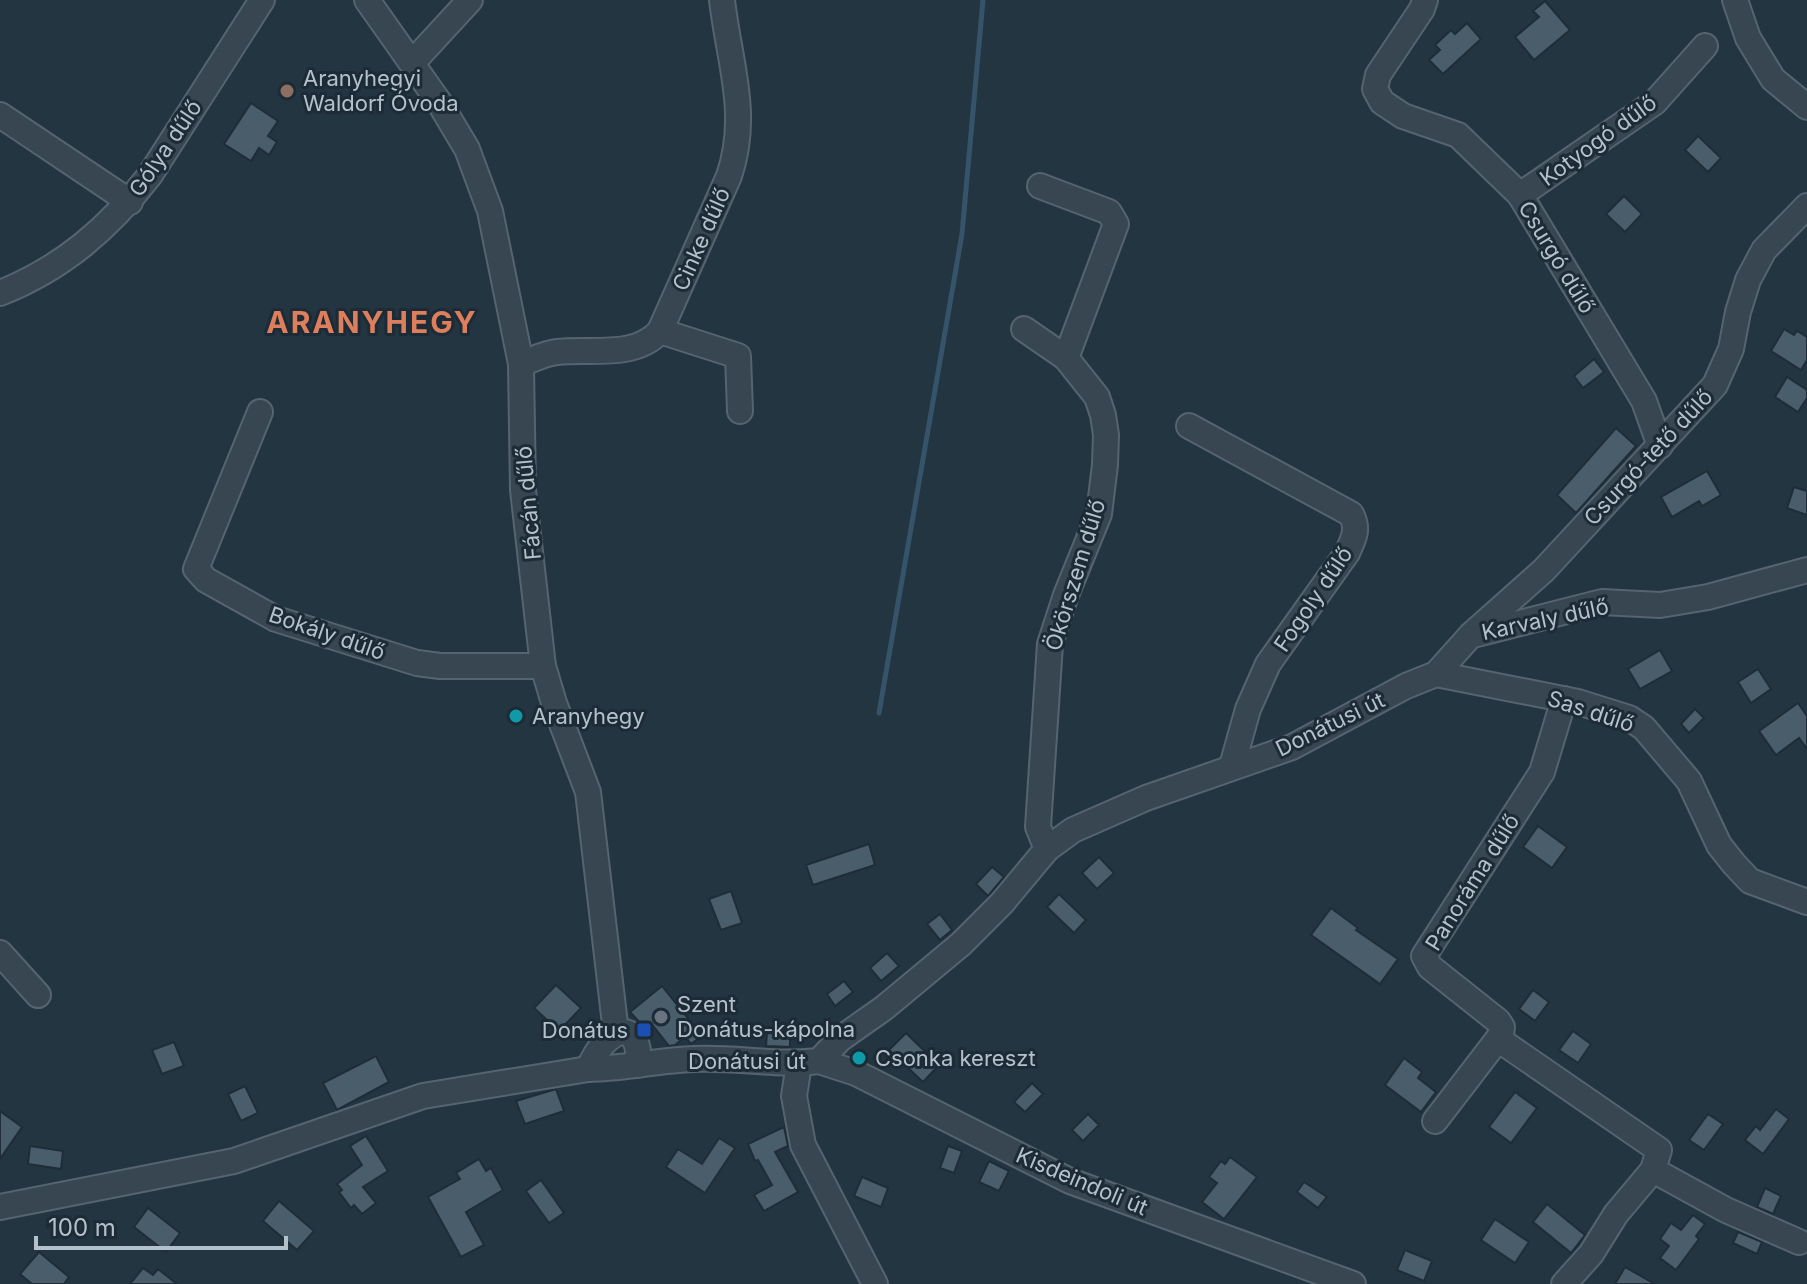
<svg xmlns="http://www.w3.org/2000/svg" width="1807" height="1284" viewBox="0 0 1807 1284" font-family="Inter,sans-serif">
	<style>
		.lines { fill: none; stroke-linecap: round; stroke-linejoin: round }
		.stream { stroke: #355469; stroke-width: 5 }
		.building { fill: #495d6a; stroke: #1e2d38; stroke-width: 2 }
		.minor-casing { stroke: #55646e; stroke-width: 28 }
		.minor { stroke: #374651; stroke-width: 24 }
		.education-dot { fill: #8d6e63; stroke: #1c2b36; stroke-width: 3 }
		.culture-dot { fill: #0f9aa8; stroke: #1c2b36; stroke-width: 3 }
		.worship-dot { fill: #6b7280; stroke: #1c2b36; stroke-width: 3 }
		.transit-dot { fill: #1a4fb4; stroke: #1c2b36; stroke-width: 3 }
		.labels { text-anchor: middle; stroke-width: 6; stroke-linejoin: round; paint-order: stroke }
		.poi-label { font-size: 22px; fill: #b4c1cb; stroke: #1c2b36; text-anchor: start }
		.street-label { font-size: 22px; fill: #b4c1cb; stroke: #1c2b36 }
		.district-label { font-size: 30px; font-weight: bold; letter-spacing: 2px; fill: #dd7f5d; stroke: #1c2b36 }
	</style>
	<rect width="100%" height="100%" fill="#233541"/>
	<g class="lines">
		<path class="stream" d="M879,713L962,234L983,0"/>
	</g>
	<g class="building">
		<path d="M1545,1L1570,30L1534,60L1515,37L1539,17L1533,11Z"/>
		<path d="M1467,23L1481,39L1443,74L1429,60L1440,50L1435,45L1451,30L1455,34Z"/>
		<path d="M251,103L278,121L268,136L277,142L269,155L259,148L251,161L224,144Z"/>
		<path d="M1698,136L1721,158L1708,172L1685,150Z"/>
		<path d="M1624,196L1642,214L1625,232L1606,214Z"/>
		<path d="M1784,329L1794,335L1797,331L1807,337V360L1801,370L1771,351Z"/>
		<path d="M1594,359L1604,372L1583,388L1574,376Z"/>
		<path d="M1787,377L1807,390V398L1798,412L1775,397Z"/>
		<path d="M1616,428L1636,446L1576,513L1557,495Z"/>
		<path d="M1707,471L1721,495L1702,506L1699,501L1672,517L1661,497Z"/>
		<path d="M1794,487L1807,491V515L1787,508Z"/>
		<path d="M1660,650L1672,671L1640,689L1628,669Z"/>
		<path d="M1758,669L1771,689L1751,703L1738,682Z"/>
		<path d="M1798,703L1807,716V749L1799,738L1776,755L1759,731Z"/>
		<path d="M1695,709L1704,718L1689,733L1681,724Z"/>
		<path d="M1538,826L1567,847L1552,868L1523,847Z"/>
		<path d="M869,844L875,865L813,885L806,865Z"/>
		<path d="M1099,857L1114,873L1097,889L1082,873Z"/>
		<path d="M992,867L1004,877L988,896L976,884Z"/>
		<path d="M731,891L742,923L721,930L709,899Z"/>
		<path d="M1059,894L1086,920L1074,933L1047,907Z"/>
		<path d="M1331,908L1358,928L1356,930L1398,959L1380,984L1311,935Z"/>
		<path d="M940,914L952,930L940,940L927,924Z"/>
		<path d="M887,953L899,966L881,981L870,968Z"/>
		<path d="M844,981L853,992L835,1006L827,994Z"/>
		<path d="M556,985L581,1008L559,1031L534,1008Z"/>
		<path d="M662,986L702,1036L691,1044L685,1037L675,1045L669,1046L650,1022L644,1027L630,1012Z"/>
		<path d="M1533,990L1549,1002L1535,1021L1519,1009Z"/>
		<path d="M1573,1031L1591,1044L1578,1063L1559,1050Z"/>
		<path d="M767,1033L790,1034V1047L766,1046Z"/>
		<path d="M906,1033L939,1065L923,1082L889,1050Z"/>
		<path d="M174,1042L184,1066L162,1074L152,1050Z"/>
		<path d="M376,1056L389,1082L337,1110L323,1083Z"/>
		<path d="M1404,1058L1422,1072L1418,1078L1436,1092L1421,1112L1385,1085Z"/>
		<path d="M1032,1083L1043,1094L1025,1112L1014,1102Z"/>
		<path d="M245,1086L258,1113L241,1121L228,1094Z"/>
		<path d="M556,1089L564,1111L525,1124L516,1101Z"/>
		<path d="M1515,1092L1537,1108L1511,1143L1489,1127Z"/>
		<path d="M1776,1109L1789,1119L1763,1154L1745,1140L1756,1126L1760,1130Z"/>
		<path d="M0,1111L22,1127L0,1159Z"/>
		<path d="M1088,1114L1099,1125L1083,1141L1072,1130Z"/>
		<path d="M1708,1114L1723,1124L1704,1150L1689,1140Z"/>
		<path d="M784,1127L788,1146L775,1152L798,1192L764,1211L754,1195L772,1185L758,1160L755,1161L748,1144Z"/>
		<path d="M366,1136L388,1171L363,1187L376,1203L362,1214L354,1205L351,1208L339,1192L342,1190L337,1184L362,1165L350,1146Z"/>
		<path d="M719,1138L735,1148L705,1193L666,1167L678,1149L702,1164Z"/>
		<path d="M30,1146L63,1151L61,1169L28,1164Z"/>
		<path d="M948,1146L962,1151L954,1173L940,1168Z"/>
		<path d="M1230,1157L1257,1177L1224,1219L1202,1202L1217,1183L1209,1177L1221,1161L1225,1164Z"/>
		<path d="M479,1159L486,1171L491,1168L503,1190L466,1212L484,1245L461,1257L428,1197L460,1179L456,1173Z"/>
		<path d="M989,1161L1009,1171L999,1191L979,1182Z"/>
		<path d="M862,1177L888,1188L881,1207L854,1196Z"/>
		<path d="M541,1180L564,1213L549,1223L526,1191Z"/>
		<path d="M1304,1182L1327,1197L1318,1208L1297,1192Z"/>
		<path d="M1765,1188L1781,1196L1773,1214L1757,1207Z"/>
		<path d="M279,1201L314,1231L297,1250L263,1221Z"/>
		<path d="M1547,1204L1585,1235L1571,1253L1533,1222Z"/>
		<path d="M148,1208L180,1233L166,1252L134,1227Z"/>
		<path d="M1693,1215L1705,1224L1696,1236L1699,1239L1676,1270L1660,1258L1669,1246L1660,1239L1671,1223L1681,1230Z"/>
		<path d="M1495,1219L1529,1242L1515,1263L1481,1240Z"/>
		<path d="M1738,1232L1762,1242L1757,1254L1733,1243Z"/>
		<path d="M1405,1250L1432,1261L1424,1281L1397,1270Z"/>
		<path d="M39,1252L69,1277L64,1284H32L20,1274Z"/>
		<path d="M1625,1267L1655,1284H1615Z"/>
		<path d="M143,1268L153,1275L158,1269L177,1284H130Z"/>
	</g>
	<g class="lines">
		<g class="minor-casing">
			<g id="minor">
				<path d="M367,0L439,102L467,149L490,211L521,364L523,490L543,666L554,703L588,792L616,1033"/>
				<path d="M1425,0L1422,9L1378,75L1375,89L1382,102L1403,116L1458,135L1520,195L1644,401L1660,446"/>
				<path d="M1735,0L1748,38L1773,79L1807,107"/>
				<path d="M412,63L470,0"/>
				<path d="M0,115L130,202"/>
				<path d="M1040,186L1109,212L1116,224L1066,358"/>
				<path d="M1520,195L1655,102L1705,46"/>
				<path d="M0,293C63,268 109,228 150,175L262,0"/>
				<path d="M1024,329L1066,358L1097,397L1103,415L1106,435L1105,465L1099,514L1066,595L1050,644L1038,827L1047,849"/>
				<path d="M660,331L738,356L740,411"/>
				<path d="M521,364C532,360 545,353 557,352C591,348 635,359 660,331L729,176C750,114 729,62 722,0"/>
				<path d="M260,412L196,569L206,580L276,619L417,663L440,666H543"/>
				<path d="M1189,426L1351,514C1359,529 1354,538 1347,553L1268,664L1248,709L1232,766"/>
				<path d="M1477,634L1602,602L1660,605L1708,597L1807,570"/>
				<path d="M1436,674L1578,702L1629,718L1644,728L1689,781L1719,845L1734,864L1750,881L1807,902"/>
				<path d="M0,953L38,995"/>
				<path d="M1498,1039L1659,1150L1653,1170L1616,1214L1591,1254L1564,1284"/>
				<path d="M819,1061L856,1073L1070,1181L1353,1284"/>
				<path d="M799,1064L794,1096L803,1145L875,1284"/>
				<path d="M588,1069C593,1060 598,1048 606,1041C630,1019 641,1042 638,1065"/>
				<path d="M1435,1121L1501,1035L1502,1027L1498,1021L1430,967L1424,956L1542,772L1564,699"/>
				<path d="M1653,1170L1726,1210L1799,1242"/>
				<path d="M0,1207L234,1161L423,1096L588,1069C624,1069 658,1060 694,1059C736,1057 778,1066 819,1061L840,1039L884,1008L961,944L1002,903L1047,849L1073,830L1146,798L1292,747L1406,686L1436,674L1471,635L1544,570L1715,385L1731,349L1738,312L1748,280L1764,250L1807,206"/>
			</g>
		</g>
		<use href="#minor" class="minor"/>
	</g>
	<circle class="education-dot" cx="287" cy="91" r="8"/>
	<g class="culture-dot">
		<circle cx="516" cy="716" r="8"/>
		<circle cx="859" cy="1058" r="8"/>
	</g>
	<circle class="worship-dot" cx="661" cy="1017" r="8"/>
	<rect class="transit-dot" x="636" y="1022" width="16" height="16" rx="4"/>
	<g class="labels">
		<g class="poi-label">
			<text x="303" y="86">Aranyhegyi<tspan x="303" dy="25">Waldorf Óvoda</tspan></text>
			<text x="532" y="724">Aranyhegy</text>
			<text x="677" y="1012">Szent<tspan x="677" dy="25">Donátus-kápolna</tspan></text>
			<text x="628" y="1038" text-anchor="end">Donátus</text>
			<text x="875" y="1066">Csonka kereszt</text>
		</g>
		<g class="street-label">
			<text transform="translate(1598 140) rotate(-36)" y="8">Kotyogó dűlő</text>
			<text transform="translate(165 148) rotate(-56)" y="8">Gólya dűlő</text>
			<text transform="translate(701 239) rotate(-66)" y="8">Cinke dűlő</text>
			<text transform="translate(1557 257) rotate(59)" y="8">Csurgó dűlő</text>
			<text transform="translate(1648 457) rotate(-47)" y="8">Csurgó-tető dűlő</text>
			<text transform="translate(528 503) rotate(-95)" y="8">Fácán dűlő</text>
			<text transform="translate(1075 575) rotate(-73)" y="8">Ökörszem dűlő</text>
			<text transform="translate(1313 599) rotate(-56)" y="8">Fogoly dűlő</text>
			<text transform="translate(1545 619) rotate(-12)" y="8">Karvaly dűlő</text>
			<text transform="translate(327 633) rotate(19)" y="8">Bokály dűlő</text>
			<text transform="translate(1591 711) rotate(18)" y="8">Sas dűlő</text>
			<text transform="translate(1330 724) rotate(-26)" y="8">Donátusi út</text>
			<text transform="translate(1472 882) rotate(-58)" y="8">Panoráma dűlő</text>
			<text x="747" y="1069">Donátusi út</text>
			<text transform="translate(1082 1181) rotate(23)" y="8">Kisdeindoli út</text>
		</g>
		<g class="district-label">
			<text x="372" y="333">ARANYHEGY</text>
		</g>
	</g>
	<path d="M36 1236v12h250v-12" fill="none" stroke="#b4c1cb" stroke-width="4"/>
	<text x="48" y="1236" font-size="24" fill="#b4c1cb" stroke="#1c2b36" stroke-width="6" paint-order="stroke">100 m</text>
</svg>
